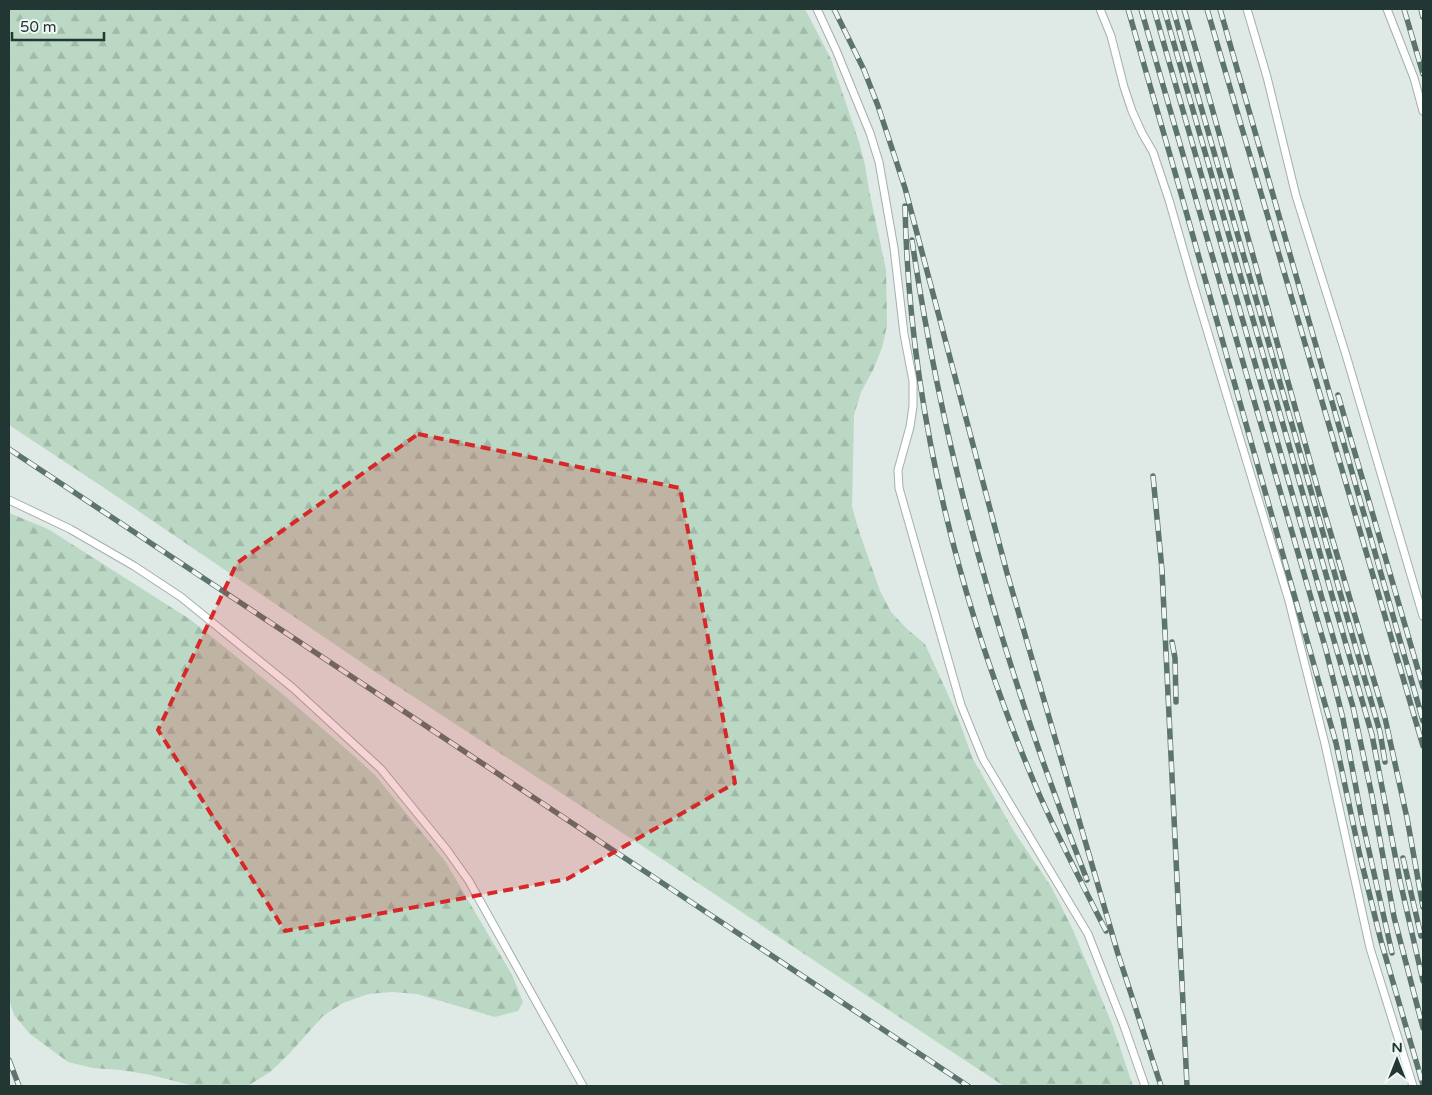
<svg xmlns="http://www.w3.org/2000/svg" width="1432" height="1095" viewBox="0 0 1432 1095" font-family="'Varela Round',sans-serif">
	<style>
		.forest { fill: url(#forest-firs) }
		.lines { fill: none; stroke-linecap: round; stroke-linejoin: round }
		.lane-casing { stroke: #a3b0ac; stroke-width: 9 }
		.lane { stroke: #fff; stroke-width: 7 }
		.rail-casing { stroke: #5c736e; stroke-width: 5.5 }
		.rail { stroke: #eff6f3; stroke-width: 4; stroke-dasharray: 11; stroke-linecap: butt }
		.marked { fill: #d62828; fill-opacity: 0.2; stroke: #d62828; stroke-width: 4; stroke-dasharray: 10 6; stroke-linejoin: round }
	</style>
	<defs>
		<pattern id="forest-firs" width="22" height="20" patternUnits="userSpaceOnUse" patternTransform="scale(1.25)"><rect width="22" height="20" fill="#bad8c4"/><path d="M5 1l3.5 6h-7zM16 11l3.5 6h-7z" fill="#a0baa9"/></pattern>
	</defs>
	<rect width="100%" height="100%" fill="#dfe9e5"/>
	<g class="forest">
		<path d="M9,9H805L831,59L859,142L865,165L869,190L886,270L887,325L882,348L873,370L861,392L854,415L852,507L859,531L880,591L891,612L907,629L925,644L955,710L973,759L1013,830L1052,888L1073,930L1112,1024L1133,1086H1004L881,1005L650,851L371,669L100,485L9,425Z"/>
		<path d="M9,513L48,529L191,620L280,692L353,755L375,775L445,861L512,975L523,1002L518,1011L495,1017L417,994L392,992L368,994L343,1003L323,1016L289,1054L270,1072L249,1085L194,1086L151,1075L121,1070L93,1068L68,1062L30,1034L14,1015L9,999Z"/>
	</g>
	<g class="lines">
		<g class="lane-casing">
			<g id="lane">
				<path d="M817,9L836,50L870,133L879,162L894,248L904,334L913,381V406L910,427L898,470L899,488L961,705L983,759L1088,934L1124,1026L1145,1086"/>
				<path d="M1100,9L1111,36L1124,87L1132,111L1142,133L1153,152L1169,200L1194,287L1289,601L1325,744L1370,948L1413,1086"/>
				<path d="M1247,9L1267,77L1296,196L1346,355L1423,616"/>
				<path d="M1387,9L1414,78L1423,111"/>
				<path d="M9,500L70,529L134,566L181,597L293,688L381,769L447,850L469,881L583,1086"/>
			</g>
		</g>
		<use href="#lane" class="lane"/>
		<g class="rail-casing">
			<g id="rail">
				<path d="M834,9L864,70L878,106L905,188L1007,573L1118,954L1161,1086"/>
				<path d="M1128,9L1176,176L1336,743L1360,856L1381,941L1423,1085"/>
				<path d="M1141,9L1326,650L1343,719L1362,820L1392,953"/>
				<path d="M1154,9L1353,707L1372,796L1394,917L1423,1028"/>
				<path d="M1164,9L1372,735L1400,881L1423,981"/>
				<path d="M1173,9L1380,732L1385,762"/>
				<path d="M1184,9L1197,54L1320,497L1385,718L1407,818L1423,907"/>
				<path d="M1207,9L1423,746"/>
				<path d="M1220,9L1423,721"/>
				<path d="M1404,9L1423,74"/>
				<path d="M1421,9L1423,17"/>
				<path d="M905,206C909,408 960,609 1039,794C1060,841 1083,886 1106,931"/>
				<path d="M912,240C944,460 1006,674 1087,880"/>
				<path d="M1338,395L1423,687"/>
				<path d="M9,449L968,1086"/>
				<path d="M1153,476L1162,570L1187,1086"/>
				<path d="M1172,642L1175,658L1176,702"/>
				<path d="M1403,858L1421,936"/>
				<path d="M9,1060L19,1086"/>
			</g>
		</g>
		<use href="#rail" class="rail"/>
	</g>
	<path class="marked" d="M418,434L680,488L735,783L567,879L285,931L158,730L237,563Z"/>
	<rect width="1432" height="1095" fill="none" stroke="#223733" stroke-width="20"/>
	<g transform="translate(1397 1060)" stroke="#eff6f3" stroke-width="4" paint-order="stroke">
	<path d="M0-4L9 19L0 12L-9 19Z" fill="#223733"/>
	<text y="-8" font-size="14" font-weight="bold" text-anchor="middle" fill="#223733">N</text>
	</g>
	<path d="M12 32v8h92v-8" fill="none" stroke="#223733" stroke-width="2.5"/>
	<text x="20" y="32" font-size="15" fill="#223733" stroke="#eff6f3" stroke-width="4" paint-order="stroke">50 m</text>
</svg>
